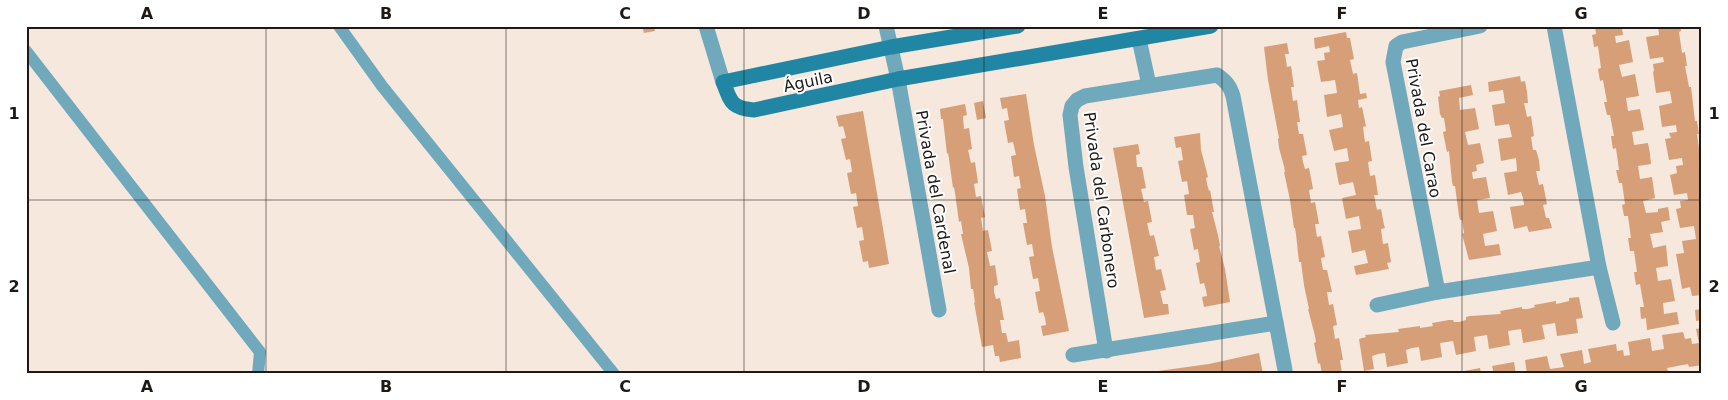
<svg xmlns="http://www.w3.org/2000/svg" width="1728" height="400" viewBox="0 0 1728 400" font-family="'DejaVu Sans',sans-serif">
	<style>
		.building { fill: #d69f77 }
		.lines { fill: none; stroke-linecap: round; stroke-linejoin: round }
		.lane { stroke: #70a8bc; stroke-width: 12 }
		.street { stroke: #70a8bc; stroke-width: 15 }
		.secondary { stroke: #2086a3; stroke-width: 15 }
		.grid { fill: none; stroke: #1e1915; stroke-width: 1; stroke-opacity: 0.55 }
		.labels { text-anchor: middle; stroke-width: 4; stroke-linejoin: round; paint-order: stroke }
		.street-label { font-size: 16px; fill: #1e1915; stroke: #fff }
		.neatline { fill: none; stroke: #1e1915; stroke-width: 2 }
		.grid-label { font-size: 16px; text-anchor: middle; font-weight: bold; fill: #1e1915 }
	</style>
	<rect width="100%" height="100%" fill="#f6e8dd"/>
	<g class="building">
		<path d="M642,26H654L655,31L644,33Z"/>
		<path d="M1595,26H1626L1627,28L1622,29L1623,35L1615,36L1616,43L1629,40L1633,62L1619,65L1622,77L1635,74L1639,96L1626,98L1628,111L1640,109L1644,130L1632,132L1634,145L1648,143L1650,154L1651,164L1638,166L1640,179L1652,177L1655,198L1643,201L1646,213L1658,212V209L1668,207L1670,220L1661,222L1663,232L1650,234L1653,248L1666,245L1668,266L1656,268L1658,281L1671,279L1675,301L1663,303L1664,314L1677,312L1679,324L1647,330L1646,318L1641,319L1640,307H1644L1642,296L1640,284L1636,285L1635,279L1634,272H1637L1634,251H1630L1628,238H1631L1628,216H1624L1622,205L1625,204L1622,183H1619L1616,170H1619L1616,148L1613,149L1612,143L1611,136H1614L1610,115H1607L1604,102H1607L1603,80L1600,81L1598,69L1601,68L1598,46L1594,47L1593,40L1592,35L1596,34Z"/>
		<path d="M1658,26H1680L1681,31L1679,32L1682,53L1685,52L1687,66H1685L1689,87H1691L1695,121H1697L1699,134H1697L1700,155H1702V295L1692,296L1690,287L1682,289L1676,254L1684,253L1682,241L1696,239L1694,226L1680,228L1676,209L1681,208L1680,201L1688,200L1687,193L1674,195L1670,175L1677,173L1676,166L1683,165L1682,158L1669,160L1665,139L1671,138L1669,133L1677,132L1676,125L1662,127L1659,106L1672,103L1670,91L1656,93L1653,72L1654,71L1653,64L1664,62L1663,57L1650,59L1646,37L1659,35Z"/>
		<path d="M1346,32L1347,38H1350L1354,59L1350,60L1353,74L1357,73L1360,94L1366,93L1367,98L1358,100L1359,108L1362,107L1366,126L1363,127L1365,142L1369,141L1372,161L1368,162L1370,176L1375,175L1378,195H1374L1377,210L1381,209L1384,225L1385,228L1381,229L1383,244L1388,243L1391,262L1387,263L1389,269L1356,275L1354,266L1368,263L1365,250L1352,253L1348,231L1361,229L1359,216L1346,219L1342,198L1356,195L1353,182L1339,185L1335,163L1349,161L1347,148L1334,151L1329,130L1343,127L1342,120L1341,114L1327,117L1324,95L1337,93L1336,86L1335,80L1321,82L1317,61L1325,60L1324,53L1330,52L1329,46L1315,49L1314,38Z"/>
		<path d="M1287,43L1289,54H1285L1287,67L1291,66L1294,87H1291L1293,101L1297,100L1300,122H1297L1299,134H1303L1307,155L1302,156L1303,162L1305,169L1309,168L1311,178L1313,189L1309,190L1311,203L1315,202L1319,224H1315L1317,237L1321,236L1325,257L1321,258L1322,265L1323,270H1327L1332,292H1327L1329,305L1333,304L1337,325L1333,326L1335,339L1339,338L1343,360H1340L1342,374H1322L1320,363L1318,364L1314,343L1316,342L1315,336L1308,309H1309L1304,285L1301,262H1299L1296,234L1295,228H1294L1290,200L1284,172H1285L1284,166L1279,148L1278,139L1279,138L1268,80L1264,47Z"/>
		<path d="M1520,76L1521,82L1525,81L1527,92L1528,103H1524L1527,117L1531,116L1534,136L1531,137L1533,150H1536L1539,160L1540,171H1536L1539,185L1543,184L1547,204L1543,205L1546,218H1549L1552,228L1529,232L1527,226L1514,229L1510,207L1524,205L1523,198L1521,192L1508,195L1504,173L1517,171L1516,158L1501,161L1498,139L1512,137L1509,124L1495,126L1492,105L1505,103L1503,90L1489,92L1488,82Z"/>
		<path d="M1471,85L1473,95L1459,98L1460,110L1475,108L1479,129L1465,132L1468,145L1480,143L1484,163L1476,165L1477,171L1472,172L1473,179L1486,177L1490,198L1477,200L1479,213L1493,211L1497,231L1483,234L1485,246L1499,244L1501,255L1469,260L1462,234L1464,233L1462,220H1460L1459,216L1455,186H1453L1452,182L1449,151L1447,152L1443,132L1446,131L1444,118H1442L1440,114L1438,97L1440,96L1439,91Z"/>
		<path d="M1026,94L1034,145L1045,196L1052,247L1069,331L1043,336L1041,326L1046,325L1045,318L1043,312L1039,313L1035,292L1040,291L1038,278L1033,279L1029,257L1034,256L1032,244L1027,245L1023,223H1027L1025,209L1020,210L1017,189L1021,188L1019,176L1014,177L1011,156L1016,155L1013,142L1008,143L1004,121L1009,120L1007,108L1002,109L1000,98Z"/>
		<path d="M983,101L986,118L977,120L974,103Z"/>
		<path d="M965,104L967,115L963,116L964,129L969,128L972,149L968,150L971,163L975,162L978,183L974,184L976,197L981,196L985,217L981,218L983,231L988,230L992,251L987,252L990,266L995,265L998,285L994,286V292L996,299L1000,298L1004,320H1000L1002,333H1006L1008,342L1019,340L1021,358L1000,362L999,356H995L993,345L982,347L974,302L975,303L974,295L973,289H971L969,268L961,234H963L961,221L959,222L955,193L954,187L953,188L949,159L948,153L947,154L943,119H941L940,109Z"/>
		<path d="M863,111L889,264L869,268L868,261L863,262L859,241L864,240L862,227L857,228L853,207L858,206L856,193L851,194L847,173L852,172L850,159L846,160L841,139L846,138L843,126L839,127L836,116Z"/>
		<path d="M1200,133L1201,150L1208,177L1206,178L1207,184L1209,191L1210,190L1214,212H1212L1218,235L1220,246H1219L1225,269L1230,302L1204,307L1202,297L1207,296L1206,290L1204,283L1200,284L1196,263L1200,262L1198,249L1194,250L1190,229L1195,228L1194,222L1193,215H1187L1184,195L1189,194L1187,181L1182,182L1178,161L1183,160L1182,154L1181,147L1176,148L1174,137Z"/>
		<path d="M1138,144L1140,154L1136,155L1137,167H1142L1146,188L1141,189L1144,202L1148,201L1152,222L1147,223L1150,236L1154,235L1159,256L1154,257L1156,270L1161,269L1166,290L1160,291L1163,304H1168L1169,314L1144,318L1113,148Z"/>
		<path d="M1579,297L1583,318L1576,319L1578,333L1557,336L1555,323L1549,324L1542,325L1545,339L1523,343L1521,329L1508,331L1510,345L1489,349L1487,335L1474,337L1476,351L1456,355L1453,341L1440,343L1442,357L1421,361L1419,347L1412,348L1406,350L1408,363L1387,367L1385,353L1378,354L1372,356L1374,369L1364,371L1359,339L1366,337L1365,335L1399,332L1398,329L1420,326V328L1433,326L1432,323L1449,320H1453L1454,322H1459L1466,320V317L1470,316L1501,314L1500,311L1522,307V309H1528L1535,307L1534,305L1556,301V304L1561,303L1569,301V298Z"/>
		<path d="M1702,309V320L1696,321L1695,310Z"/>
		<path d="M1702,328V365L1689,367L1688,364L1667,368L1668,371L1655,374L1654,371L1636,374H1527L1525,360L1547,356L1550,369L1564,367L1560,354L1582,350L1584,364L1591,362L1588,349L1616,344L1617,351L1623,350L1624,356L1630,355L1628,342L1650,338L1652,351L1664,349L1662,335L1683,332L1685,339L1691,338L1692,344L1699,343L1696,329Z"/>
		<path d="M1259,353L1263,374H1151L1158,371L1209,364Z"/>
		<path d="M1514,362L1516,374H1494L1492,366Z"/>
		<path d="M1480,368L1481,374H1459V372Z"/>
	</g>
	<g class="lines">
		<g class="lane">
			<path d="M339,26L382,86L614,374"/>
			<path d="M26,51L260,352L258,374"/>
		</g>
		<g class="street">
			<path d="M706,26L723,82"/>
			<path d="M886,26L898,79L939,310"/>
			<path d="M1554,26L1599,267L1613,323"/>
			<path d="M1139,39L1149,85"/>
			<path d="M1438,292L1393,62L1396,46L1402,42L1480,26"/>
			<path d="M1377,305L1438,292L1599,267"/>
			<path d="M1106,351L1076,167L1070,115L1072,106L1077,100L1085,96L1217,75C1226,81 1230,86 1233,96L1285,370"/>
			<path d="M1073,355L1276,323"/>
		</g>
		<path class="secondary" d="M1018,26L891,47L723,82C731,102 731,108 754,110L898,79L1211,26"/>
	</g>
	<path class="grid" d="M266,26V374M506,26V374M744,26V374M984,26V374M1222,26V374M1462,26V374M26,200H1702"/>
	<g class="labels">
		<g class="street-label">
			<text transform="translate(808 81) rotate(-12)" y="6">Águila</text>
			<text transform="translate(1424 128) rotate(80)" y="6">Privada del Carao</text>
			<text transform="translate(936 192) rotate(80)" y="6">Privada del Cardenal</text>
			<text transform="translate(1102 200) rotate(82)" y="6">Privada del Carbonero</text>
		</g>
	</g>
	<rect width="1728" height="400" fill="none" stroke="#ffffff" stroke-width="55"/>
	<rect x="28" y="28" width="1672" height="344" class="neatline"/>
	<g class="grid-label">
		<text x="147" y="19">A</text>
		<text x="386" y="19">B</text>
		<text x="625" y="19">C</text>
		<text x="864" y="19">D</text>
		<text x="1103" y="19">E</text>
		<text x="1342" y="19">F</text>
		<text x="1581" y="19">G</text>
		<text x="14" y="119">1</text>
		<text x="1714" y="119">1</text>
		<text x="14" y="292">2</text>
		<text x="1714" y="292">2</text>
		<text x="147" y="392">A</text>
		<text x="386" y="392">B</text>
		<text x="625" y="392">C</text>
		<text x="864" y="392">D</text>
		<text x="1103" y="392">E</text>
		<text x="1342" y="392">F</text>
		<text x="1581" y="392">G</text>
	</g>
</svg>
